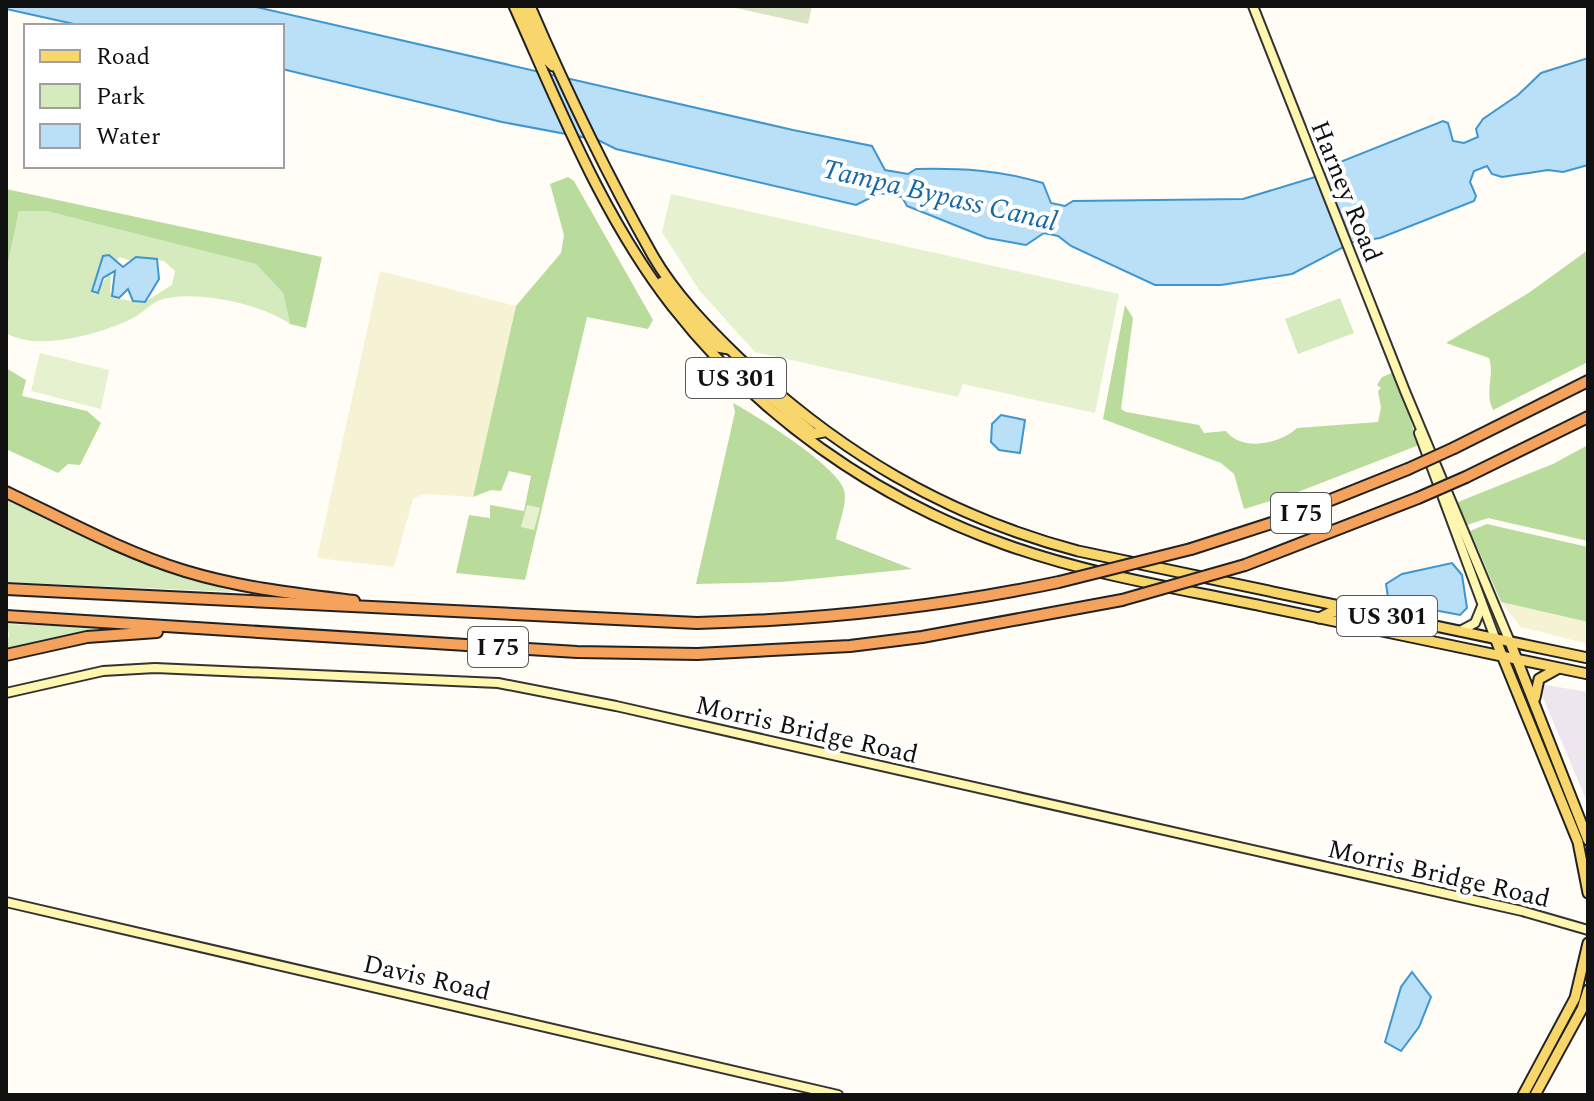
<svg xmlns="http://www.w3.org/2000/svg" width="1594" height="1101" viewBox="0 0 1594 1101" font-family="Spectral,serif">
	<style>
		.industrial { fill: #eee6ef }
		.farmland { fill: #f6f3d4 }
		.green { fill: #d5ebbd; fill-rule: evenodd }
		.forest { fill: #b9dc9c }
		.cemetery { fill: #d9e3c4 }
		.pitch { fill: #e6f2cf }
		.water { fill: #b9e0f7; stroke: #3f96cf; stroke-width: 2 }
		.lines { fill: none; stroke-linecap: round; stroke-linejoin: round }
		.secondary-casing { stroke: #333; stroke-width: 12 }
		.primary-casing { stroke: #222; stroke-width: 13 }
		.highway-casing { stroke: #222; stroke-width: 14 }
		.secondary { stroke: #fff6b0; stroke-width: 8 }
		.primary { stroke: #f9d66b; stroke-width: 9 }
		.highway { stroke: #f5a25d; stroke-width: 10 }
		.highway-bridge-casing { stroke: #222; stroke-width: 14; stroke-linecap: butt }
		.highway-bridge { stroke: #f5a25d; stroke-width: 10 }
		.labels { text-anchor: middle; stroke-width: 8; stroke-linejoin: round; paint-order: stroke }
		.shield { fill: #fff; stroke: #585858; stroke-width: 2 }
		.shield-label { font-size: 24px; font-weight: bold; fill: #111 }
		.street-label { font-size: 26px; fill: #111; stroke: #fff }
		.water-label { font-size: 28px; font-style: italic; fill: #1768a6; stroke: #fff }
	</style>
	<rect width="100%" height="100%" fill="#fffdf5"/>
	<path class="industrial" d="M1540,684L1588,692V804L1541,693Z"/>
	<g class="farmland">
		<path d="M380,271L516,306L473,497L424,494L413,499L394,567L317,558Z"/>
		<path d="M1501,602L1588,622V644L1521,627Z"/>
	</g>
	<g class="green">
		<path d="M47,210L256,264L283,293L290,324C263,304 193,289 160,300C150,304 144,312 135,317C103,334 36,352 6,333V273L19,211ZM109,255L117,261L119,257L132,261L136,257L164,261L175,271L172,285L143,303L115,298L110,293L111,271L95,294L92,288Z"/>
		<path d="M1340,298L1354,333L1298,354L1285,319Z"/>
		<path d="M6,497L146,564L234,592L6,582Z"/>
		<path d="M6,624L109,628L6,651L9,634Z"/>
	</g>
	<g class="forest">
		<path d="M568,177L574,181L653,320L648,329L587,317L525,580L456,573L469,515L490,518V505L524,511L531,476L509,471L501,491L491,490L473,497L516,306L561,253L564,235L550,184Z"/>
		<path d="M6,189L322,257L306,328L290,324L283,293L256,264L47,211H19L6,273Z"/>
		<path d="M1588,250V362L1493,410C1484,392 1495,376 1489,358L1446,343L1530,292Z"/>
		<path d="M1125,305L1133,318L1121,409L1126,412L1199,425L1204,433L1226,431C1242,452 1280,444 1297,428L1378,422L1381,408L1378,391L1381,388L1377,385L1382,377L1394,372L1419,445L1290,495L1244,509L1234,474L1221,463L1103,419Z"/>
		<path d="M6,368L26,380L22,396L87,411L101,423L80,465L68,464L58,473L6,449Z"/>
		<path d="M733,403C757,416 837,466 844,490C848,503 838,525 836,539L912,569L781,582L696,584L735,412Z"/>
		<path d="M1588,445V541L1488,518L1467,525L1458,502L1553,464Z"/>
		<path d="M1487,524L1588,547V622L1501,602L1470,531Z"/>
	</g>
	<path class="cemetery" d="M727,6H812L808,24Z"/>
	<g class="pitch">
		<path d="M671,194L1119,294L1095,413L963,384L958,397L755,352L699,290L662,232Z"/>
		<path d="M40,353L109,370L101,409L31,391Z"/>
		<path d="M527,505L540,508L534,530L521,527Z"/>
	</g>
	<g class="water">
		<path d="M6,6H252L793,130L872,146L885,170L908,174L916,169C960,168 1000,170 1043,183L1051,203L1065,206L1073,201L1243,199L1325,174L1340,162L1443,121L1448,123L1453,141L1464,143L1478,137L1476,129L1483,119L1518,95L1541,73L1588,58V165L1563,172L1548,170L1502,177L1492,174L1487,166L1474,171L1470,182L1476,196L1474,201L1380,238L1353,242L1292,274L1221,285H1155L1071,246L1058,236L1044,233L1026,245L987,238L907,206L902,197L880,193L856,205L616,149L598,140L502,122L282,69V26H83L6,9Z"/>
		<path d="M109,255L123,267L136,257L157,259L159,279L145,302L133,301L128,289L119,298L112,296L115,271L103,278L98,293L92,291L103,256Z"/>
		<path d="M1001,415L1025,420L1020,453L999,450L991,442L992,424Z"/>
		<path d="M1452,563L1462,575L1467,608L1460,615L1397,603L1388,597L1386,584L1402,574Z"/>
		<path d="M1412,972L1431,997L1419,1027L1401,1051L1385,1042L1401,987Z"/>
	</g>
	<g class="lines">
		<g class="secondary-casing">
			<g id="secondary">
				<path d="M1253,6L1405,391L1510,642"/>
				<path d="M1419,433L1495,638"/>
				<path d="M1460,631L1475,623L1482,606"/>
				<path d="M6,693L103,671L155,668L498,683L616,706L1522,911L1588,930"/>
				<path d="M6,902L838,1095"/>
			</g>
		</g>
		<g class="primary-casing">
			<g id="primary">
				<path d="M514,6C560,108 602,216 672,306C757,415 874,498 1004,544C1087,574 1176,588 1262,606C1371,629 1479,651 1588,674"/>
				<path d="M521,6L545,58L553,66"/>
				<path d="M530,6C567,92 607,175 653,256C675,294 708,328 739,358C838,452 946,516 1078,551L1588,658"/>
				<path d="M662,282L717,347L729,349"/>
				<path d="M733,375L740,372L814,434L824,432"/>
				<path d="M1319,618L1333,611L1351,615"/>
				<path d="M1495,638L1578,842L1588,893"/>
				<path d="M1510,642L1588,840"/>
				<path d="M1535,698L1539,679L1557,669"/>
				<path d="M1523,1095L1575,998L1588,943"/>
				<path d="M1535,1095L1582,1009L1588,990"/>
			</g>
		</g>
		<g class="highway-casing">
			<g id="highway">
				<path d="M1454,448L1588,381"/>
				<path d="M1466,477L1588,417"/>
				<path d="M6,492C65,520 123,552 185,571C241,588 297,594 354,601"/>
				<path d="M1191,549L1278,521L1408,469"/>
				<path d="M1245,565L1418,498"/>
				<path d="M6,589L697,623C819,620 940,607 1059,582"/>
				<path d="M6,616L577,652L697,654L850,646L922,637L1122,600"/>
				<path d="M6,655L87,637L157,632"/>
			</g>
		</g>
		<use href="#secondary" class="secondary"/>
		<use href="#primary" class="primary"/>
		<use href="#highway" class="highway"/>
		<g class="highway-bridge-casing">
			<g id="highway-bridge">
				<path d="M1408,469L1454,448"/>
				<path d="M1418,498L1466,477"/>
				<path d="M1059,582L1191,549"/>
				<path d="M1122,600L1245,565"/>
			</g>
		</g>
		<use href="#highway-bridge" class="highway-bridge"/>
	</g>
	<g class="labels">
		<g class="shield">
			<rect x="686" y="358" width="100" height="40" rx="6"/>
			<rect x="1271" y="493" width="60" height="40" rx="6"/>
			<rect x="1337" y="596" width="100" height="40" rx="6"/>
			<rect x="468" y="627" width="60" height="40" rx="6"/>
		</g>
		<g class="shield-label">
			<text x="736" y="386">US 301</text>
			<text x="1301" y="521">I 75</text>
			<text x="1387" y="624">US 301</text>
			<text x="498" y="655">I 75</text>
		</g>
		<g class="street-label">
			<text transform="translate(1347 191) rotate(68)" y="9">Harney Road</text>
			<text transform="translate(807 729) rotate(13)" y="9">Morris Bridge Road</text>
			<text transform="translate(1439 873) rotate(13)" y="9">Morris Bridge Road</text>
			<text transform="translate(427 977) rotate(13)" y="9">Davis Road</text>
		</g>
		<g class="water-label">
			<text transform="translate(940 194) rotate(13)" y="10">Tampa Bypass Canal</text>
		</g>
	</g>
	<rect width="1594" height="1101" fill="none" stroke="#111111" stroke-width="16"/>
	<rect x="24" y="24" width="260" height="144" fill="#ffffff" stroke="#a0a0a0" stroke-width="2"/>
	<rect x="40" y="50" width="40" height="12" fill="#f9d66b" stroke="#a0a0a0" stroke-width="2"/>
	<text x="96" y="64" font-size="24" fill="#111111">Road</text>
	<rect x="40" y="84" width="40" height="24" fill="#d5ebbd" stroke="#a0a0a0" stroke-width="2"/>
	<text x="96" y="104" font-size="24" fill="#111111">Park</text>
	<rect x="40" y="124" width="40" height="24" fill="#b9e0f7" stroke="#a0a0a0" stroke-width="2"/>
	<text x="96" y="144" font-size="24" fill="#111111">Water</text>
</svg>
